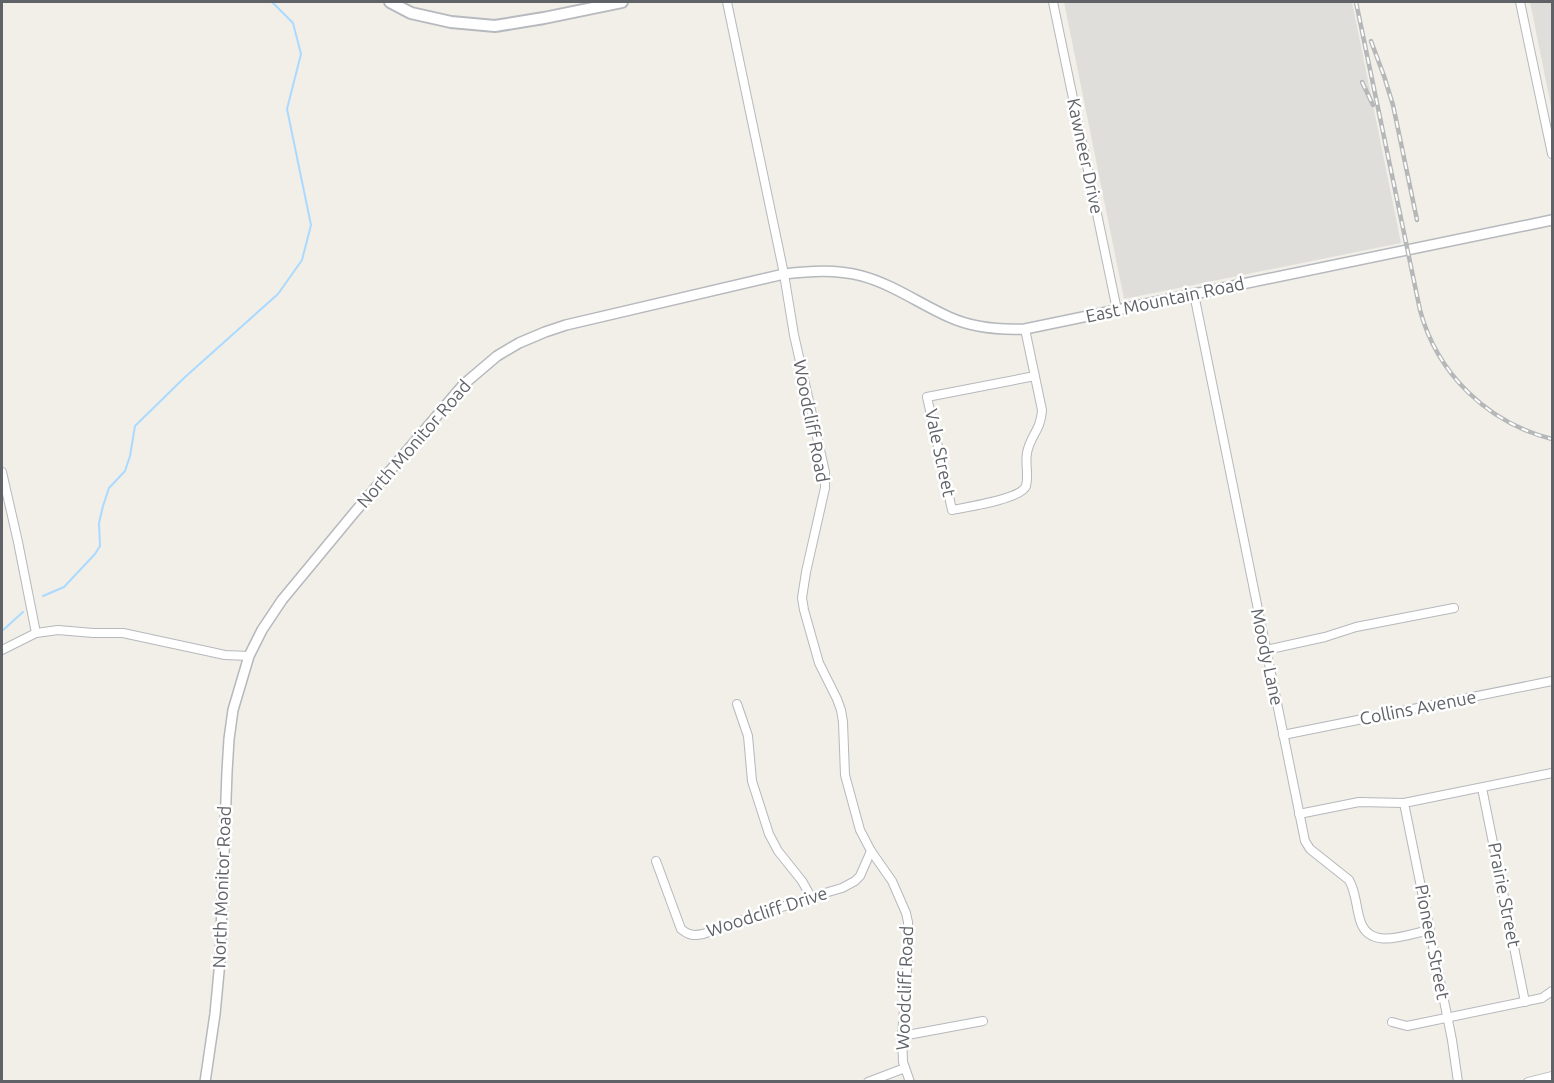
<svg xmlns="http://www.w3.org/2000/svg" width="1554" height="1083" viewBox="0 0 1554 1083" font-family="Ubuntu,sans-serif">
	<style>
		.industrial { fill: #e0deda }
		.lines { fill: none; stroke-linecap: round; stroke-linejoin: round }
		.stream { stroke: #aadaff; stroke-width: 2 }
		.minor-casing { stroke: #b5b8bc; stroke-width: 10 }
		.tertiary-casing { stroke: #b5b8bc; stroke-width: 12 }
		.secondary-casing { stroke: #b6babf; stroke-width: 14 }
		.minor { stroke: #fff; stroke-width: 8 }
		.tertiary { stroke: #fff; stroke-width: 9 }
		.secondary { stroke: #fff; stroke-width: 10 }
		.rail-casing { stroke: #b6b7b8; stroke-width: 4.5 }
		.rail { stroke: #fff; stroke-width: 2; stroke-dasharray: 7; stroke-linecap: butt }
		.labels { text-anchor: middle; stroke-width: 5; stroke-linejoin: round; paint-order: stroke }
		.street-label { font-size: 18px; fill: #5f6368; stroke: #fff }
	</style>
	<rect width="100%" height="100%" fill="#f1efe8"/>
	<g class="industrial">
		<path d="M1064,2H1352L1401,243L1124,299Z"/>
		<path d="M1530,2H1552V111Z"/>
	</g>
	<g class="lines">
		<g class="stream">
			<path d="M43,596L64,587L95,554L100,546L99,523L103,506L109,488L125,471L130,456L135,426L184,378L278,294L302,260L311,225L287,109L301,54L293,23L272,2"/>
			<path d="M2,631L23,612"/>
		</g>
		<g class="minor-casing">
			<g id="minor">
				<path d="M727,2L784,274L794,335L825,472V488L806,572L802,598L804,610L819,663L837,699L841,710L843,722L845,775L860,830L871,851L892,881L906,913L908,922L909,944L902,1036L903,1062L910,1082"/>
				<path d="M1053,2L1117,310"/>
				<path d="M1520,2L1552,154"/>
				<path d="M1194,294L1305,841L1310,849L1349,880C1356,892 1356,907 1360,920C1369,951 1406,935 1429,930"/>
				<path d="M1025,329L1042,410C1041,430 1030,436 1027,453C1025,464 1029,476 1026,486C1021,499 967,507 952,510L927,397L1035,376"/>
				<path d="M2,472L18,542L36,633"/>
				<path d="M2,650L36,633L58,630L93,633H123L225,655L249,656"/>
				<path d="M1266,650L1325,637L1356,627L1454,608"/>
				<path d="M737,704L748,736L752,781L769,834L778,851L802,881L811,897"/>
				<path d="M1283,735L1552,681"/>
				<path d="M1482,788L1525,1002"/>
				<path d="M1404,803L1452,1040L1458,1082"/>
				<path d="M1299,814L1359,802L1404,803L1552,773"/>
				<path d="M656,861L681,929C688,935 693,936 703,934L811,897L842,888L855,881L860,876L871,851"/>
				<path d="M1392,1022L1407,1026L1542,998L1552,991"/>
				<path d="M902,1036L983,1021"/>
				<path d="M868,1082L905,1068"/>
				<path d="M1528,1082L1552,1076"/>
			</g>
		</g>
		<g class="tertiary-casing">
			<path id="tertiary" d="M205,1082L215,1014L220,961L227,772L229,739L233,710L249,656L262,630L282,600L354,513L464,384L497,356L519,343L545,332L566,325L784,274C810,271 836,269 862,276C892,284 920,304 949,317C973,328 999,330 1025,329L1552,220"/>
		</g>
		<g class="secondary-casing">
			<path id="secondary" d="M390,2L411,13L451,22L495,26L544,18L622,2"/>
		</g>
		<use href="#minor" class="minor"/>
		<use href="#tertiary" class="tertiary"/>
		<use href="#secondary" class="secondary"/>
		<g class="rail-casing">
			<g id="rail">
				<path d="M1356,2L1420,310C1437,374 1488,423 1552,439"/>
				<path d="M1371,41L1384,76L1393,105L1417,220"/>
				<path d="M1362,82L1373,105"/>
			</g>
		</g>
		<use href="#rail" class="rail"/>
	</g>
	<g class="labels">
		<g class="street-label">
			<text transform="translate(1085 156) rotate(78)" y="6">Kawneer Drive</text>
			<text transform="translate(1165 300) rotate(-12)" y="6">East Mountain Road</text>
			<text transform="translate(811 421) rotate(79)" y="6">Woodcliff Road</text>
			<text transform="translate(414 444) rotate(-49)" y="6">North Monitor Road</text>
			<text transform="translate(940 453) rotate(78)" y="6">Vale Street</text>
			<text transform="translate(1267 657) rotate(78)" y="6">Moody Lane</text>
			<text transform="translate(1418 708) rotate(-11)" y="6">Collins Avenue</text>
			<text transform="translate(222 887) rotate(-88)" y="6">North Monitor Road</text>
			<text transform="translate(1504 895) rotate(79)" y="6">Prairie Street</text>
			<text transform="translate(767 912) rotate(-18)" y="6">Woodcliff Drive</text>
			<text transform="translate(1432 942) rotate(79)" y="6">Pioneer Street</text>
			<text transform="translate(905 988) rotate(-88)" y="6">Woodcliff Road</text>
		</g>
	</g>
	<rect width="1554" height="1083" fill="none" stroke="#5f6368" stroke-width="6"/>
</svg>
